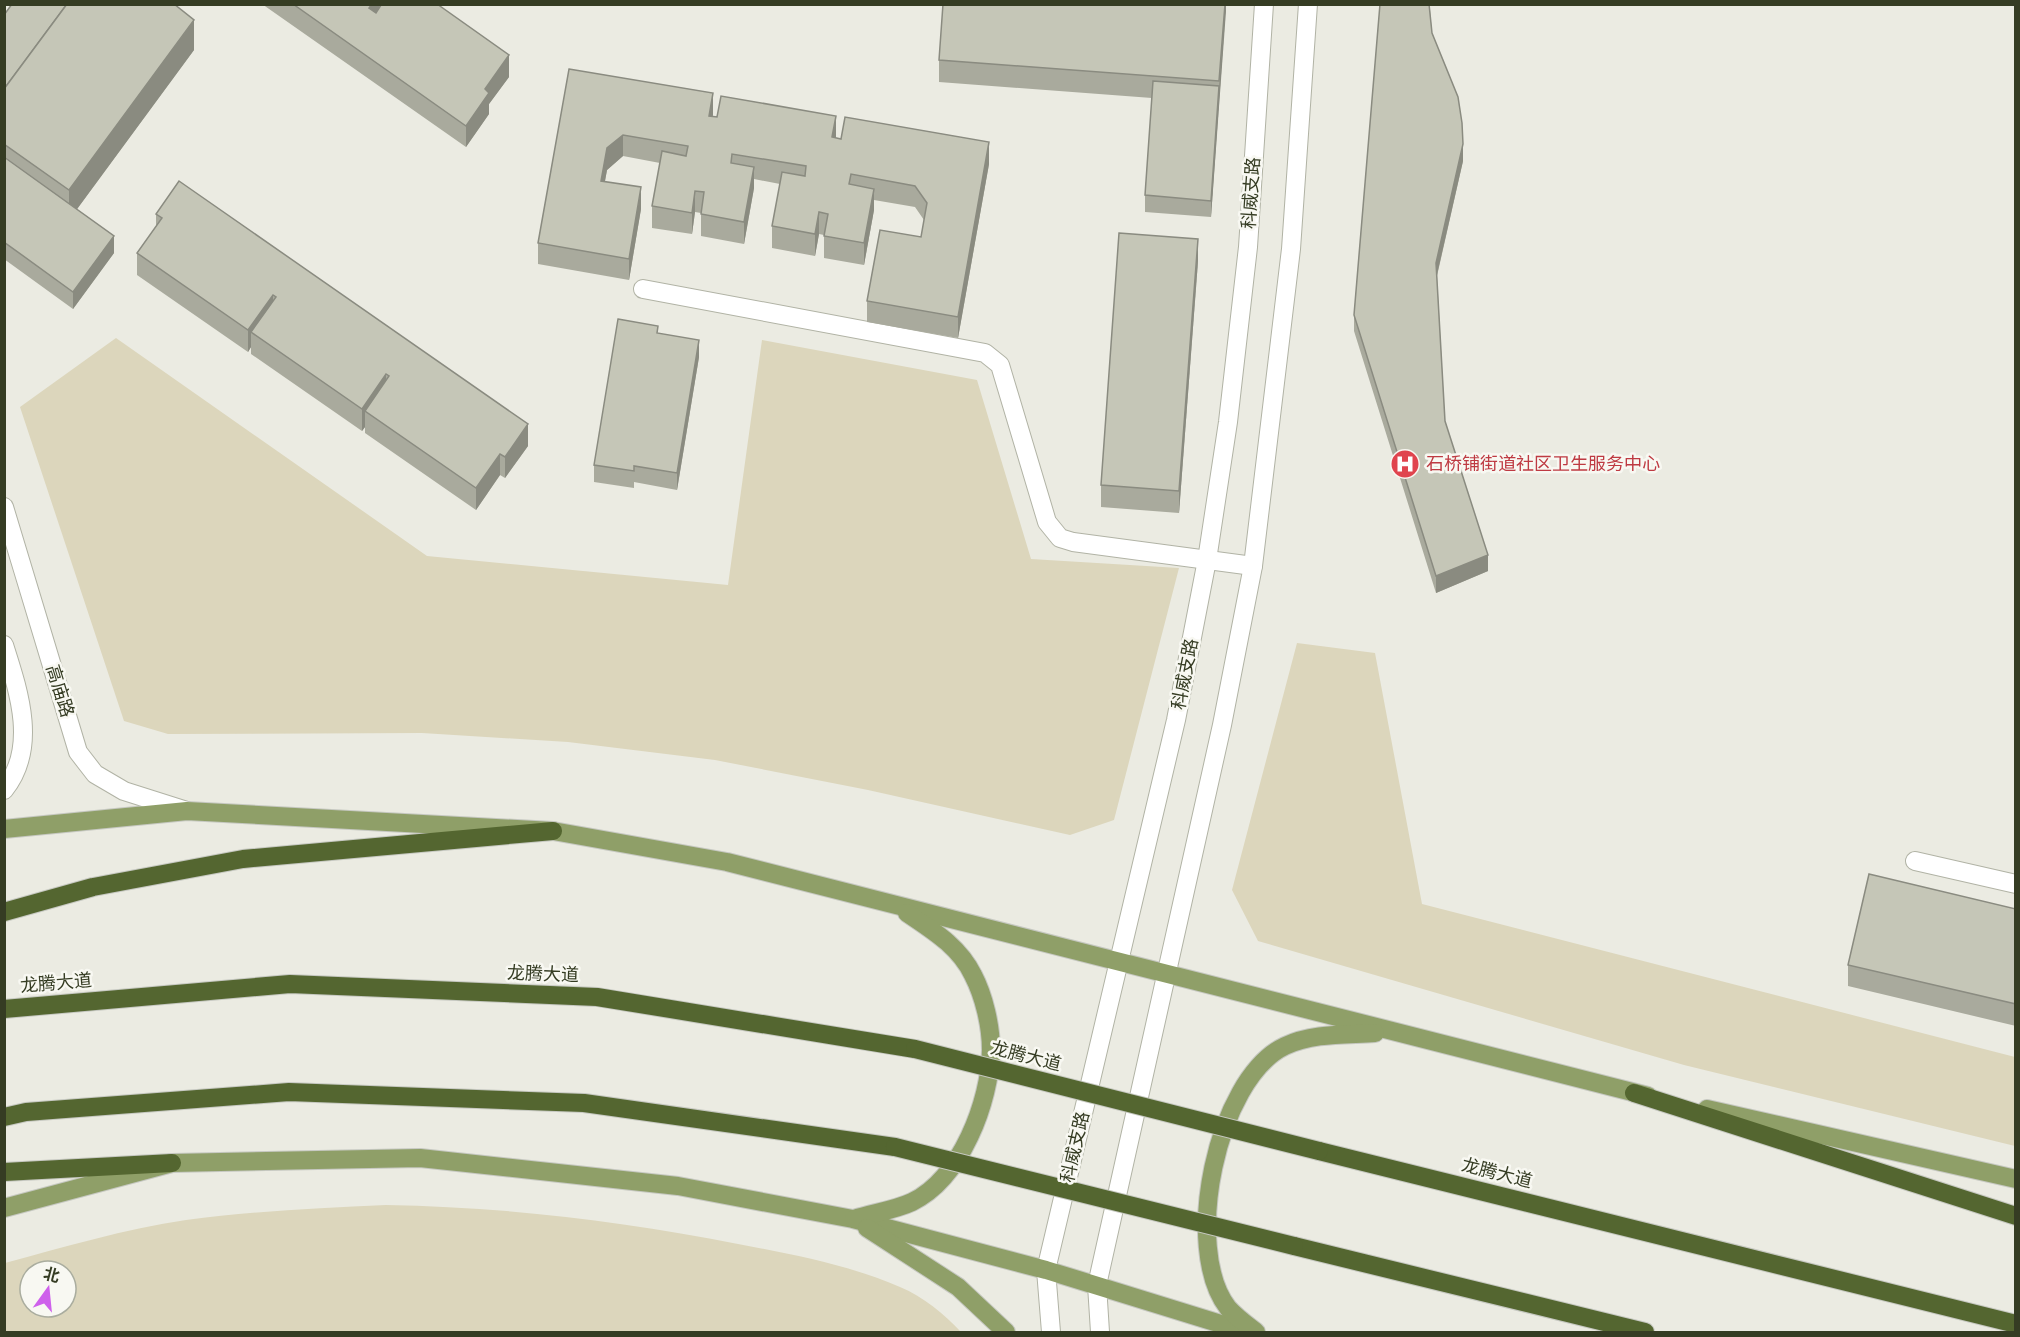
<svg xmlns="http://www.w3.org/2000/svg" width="2020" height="1337" viewBox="0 0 2020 1337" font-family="'Sofia Sans Condensed','Noto Sans SC',sans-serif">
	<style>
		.green { fill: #dcd6bc; fill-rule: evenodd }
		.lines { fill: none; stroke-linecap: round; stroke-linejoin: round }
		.minor-casing { stroke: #b1b3a5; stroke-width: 20 }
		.major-casing { stroke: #c6c8c1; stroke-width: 20 }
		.highway-casing { stroke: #c6c8c1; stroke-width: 20 }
		.minor { stroke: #fff; stroke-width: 18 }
		.major { stroke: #8f9f68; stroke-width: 18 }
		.highway { stroke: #546630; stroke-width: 18 }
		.highway-bridge-casing { stroke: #c6c8c1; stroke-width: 20; stroke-linecap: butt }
		.highway-bridge { stroke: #546630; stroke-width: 18 }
		.wall { fill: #a9aa9d }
		.shaded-wall { fill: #8a8b80 }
		.building { fill: #c5c6b7; stroke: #8a8b80; stroke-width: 1.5 }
		.labels { text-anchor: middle; stroke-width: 5; stroke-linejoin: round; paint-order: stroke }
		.street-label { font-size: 18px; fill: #353c23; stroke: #f8f8f2 }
		.health-label { font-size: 18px; fill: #be3a42; stroke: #f8f8f2; text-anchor: start }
	</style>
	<rect width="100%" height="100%" fill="#ebebe2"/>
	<g class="green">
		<path d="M116,338L427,556L728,585L762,340L977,380L1031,559L1179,568L1114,820L1070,835L868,790L715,760L568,742L422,733L168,734L124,721L20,407Z"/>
		<path d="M1297,643L1375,653L1422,904L2015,1057V1146L1684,1065L1258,941L1232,890Z"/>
		<path d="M386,1205C505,1207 622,1221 738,1244C792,1254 849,1265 900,1287C924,1297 944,1314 961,1332H5V1263C64,1247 125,1229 186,1220C253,1211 320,1208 386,1205ZM30,1271H66V1307H30Z"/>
	</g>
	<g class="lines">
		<g class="minor-casing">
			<g id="minor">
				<path d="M643,289L985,353L1000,365L1047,522L1060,538L1073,542L1253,566"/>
				<path d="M4,507L78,752L95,774L124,791L187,811"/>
				<path d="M4,645C19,692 38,748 4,790"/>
				<path d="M1915,861L2016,884"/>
				<path d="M1051,1332L1046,1270L1176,720L1207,560L1228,422L1248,247L1264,4"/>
				<path d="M1100,1332L1097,1285L1222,725L1253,566L1291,249L1308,4"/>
			</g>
		</g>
		<g class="major-casing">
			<g id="major">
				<path d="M4,829L187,811L553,831L727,862L1648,1096"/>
				<path d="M1707,1109L2016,1179"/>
				<path d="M4,1208L172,1163L420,1158L678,1186L853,1219L1046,1270L1247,1332"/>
				<path d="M854,1219C873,1213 895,1210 912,1202C961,1178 990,1102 991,1050C991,1026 984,996 973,975C959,946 932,930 907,913"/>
				<path d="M867,1228L958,1287L1006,1332"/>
				<path d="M1256,1332C1247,1325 1236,1317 1228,1308C1182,1249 1216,1079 1285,1046C1313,1033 1345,1035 1375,1033"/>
			</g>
		</g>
		<g class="highway-casing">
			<g id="highway">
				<path d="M4,912L93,887L243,859L553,831"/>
				<path d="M4,1009L290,984L597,997L915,1049"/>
				<path d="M1634,1093L2016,1216"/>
				<path d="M4,1117L26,1112L289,1092L584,1103L895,1147"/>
				<path d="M1319,1151L2016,1324"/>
				<path d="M4,1172L172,1163"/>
				<path d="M1294,1246L1645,1332"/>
			</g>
		</g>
		<use href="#minor" class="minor"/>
		<use href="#major" class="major"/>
		<use href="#highway" class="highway"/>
		<g class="highway-bridge-casing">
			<g id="highway-bridge">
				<path d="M915,1049L1319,1151"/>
				<path d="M895,1147L1294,1246"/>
			</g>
		</g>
		<use href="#highway-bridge" class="highway-bridge"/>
	</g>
	<g class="wall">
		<path d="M262,4H437L509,77L489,104V114L466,147Z"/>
		<path d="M1226,4L1211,217L1145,212V195L1152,98L939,82V60Z"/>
		<path d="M1380,4H1430V10L1432,33L1463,161L1437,276L1445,421L1488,571L1436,593L1354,331V315Z"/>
		<path d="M4,15L194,50L77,209L114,253L73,309L4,259Z"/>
		<path d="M569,69L712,117L989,164L958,338L867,322V301L921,237L924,220L915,207L874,200V210L864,265L824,258V235L819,234L815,256L772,248V226L780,184L754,179V188L744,244L701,236V213L695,212L692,234L652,228V206L660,163L623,156L607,170L605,181L641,209L629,280L538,264V243Z"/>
		<path d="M156,214L528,446L505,478L500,475L476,510L365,433V427L362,431L251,354V347L248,352L137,275V253L156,227Z"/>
		<path d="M1198,261L1179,513L1101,507V485Z"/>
		<path d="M658,333L699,357L677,490L634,482V488L594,482V465Z"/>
		<path d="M2016,909V1026L1848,986V965Z"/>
	</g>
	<g class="shaded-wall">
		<path d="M372,4H379V17L369,8Z"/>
		<path d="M1225,4H1226V11L1211,217V201Z"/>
		<path d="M194,20V50L69,220V190Z"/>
		<path d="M509,55V77L489,104V114L466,147V126L485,89Z"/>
		<path d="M713,93V115L709,138V116Z"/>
		<path d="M836,116V138L832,159V137Z"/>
		<path d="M623,135V156L607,170L601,202V181L607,148Z"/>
		<path d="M989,142V164L958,338V317Z"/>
		<path d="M1463,144V161L1436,279V263Z"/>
		<path d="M754,167V188L744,244V222Z"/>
		<path d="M641,187V209L629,280V259Z"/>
		<path d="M874,189V210L864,265V243Z"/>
		<path d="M695,191V212L692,234V213Z"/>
		<path d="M819,212V234L815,256V234Z"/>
		<path d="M114,236V253L73,309V292Z"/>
		<path d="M1198,239V261L1179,513V491Z"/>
		<path d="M273,295V317L251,332V347L248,352V330Z"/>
		<path d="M699,340V357L677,490V473Z"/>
		<path d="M386,374V396L365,411V427L362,431V409Z"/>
		<path d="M528,424V446L505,478V457Z"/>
		<path d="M500,454V475L476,510V488Z"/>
		<path d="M1488,555V571L1436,593V576Z"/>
	</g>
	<g class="building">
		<path d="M12,4H67L4,89V15Z"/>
		<path d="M67,4H174L194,20L69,190L4,144V89Z"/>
		<path d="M293,4H372L369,8L376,13L381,5L380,4H437L509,55L485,89L489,93L466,126Z"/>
		<path d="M943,4H1225L1219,81L939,60Z"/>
		<path d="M1380,4H1429L1432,33L1458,97L1462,123L1463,144L1436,263L1445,421L1488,555L1436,576L1354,315Z"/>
		<path d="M569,69L713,93L709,116L717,117L721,96L836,116L832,137L841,139L845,117L989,142L958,317L867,301L880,230L921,237L927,203L915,186L851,174L849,184L874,189L864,243L824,236L828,214L819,212L815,234L772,226L782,172L805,176L806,166L732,154L731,163L754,167L744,222L701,214L704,192L695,191L692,213L652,206L662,151L686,156L688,146L623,135L607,148L601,181L641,187L629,259L538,243Z"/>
		<path d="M1153,81L1219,86L1211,201L1145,195Z"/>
		<path d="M4,157L114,236L73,292L4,242Z"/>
		<path d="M179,181L528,424L505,457L500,454L476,488L365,411L389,376L386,374L362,409L251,332L276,297L273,295L248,330L137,253L162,218L156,214Z"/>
		<path d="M1119,233L1198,239L1179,491L1101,485Z"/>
		<path d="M618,319L658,326L657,333L699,340L677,473L634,466V471L594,465Z"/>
		<path d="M1869,874L2016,909V1004L1848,965Z"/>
	</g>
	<defs>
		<g id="hospital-disc" transform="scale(1.5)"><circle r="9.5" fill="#e0444e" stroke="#f8f8f2"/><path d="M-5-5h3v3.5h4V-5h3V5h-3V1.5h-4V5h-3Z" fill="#fff"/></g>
	</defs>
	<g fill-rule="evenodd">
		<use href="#hospital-disc" x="1405" y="464"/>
	</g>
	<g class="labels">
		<g class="street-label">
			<text transform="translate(1251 193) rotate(-86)" y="6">科威支路</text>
			<text transform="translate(1185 674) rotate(-79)" y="6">科威支路</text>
			<text transform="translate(60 691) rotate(73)" y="6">高庙路</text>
			<text transform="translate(543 974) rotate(2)" y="6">龙腾大道</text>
			<text transform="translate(56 983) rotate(-5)" y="6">龙腾大道</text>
			<text transform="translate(1026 1056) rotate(14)" y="6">龙腾大道</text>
			<text transform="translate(1075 1147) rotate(-77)" y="6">科威支路</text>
			<text transform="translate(1497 1173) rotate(14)" y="6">龙腾大道</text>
		</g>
		<g class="health-label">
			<text x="1426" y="470">石桥铺街道社区卫生服务中心</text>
		</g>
	</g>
	<rect width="2020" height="1337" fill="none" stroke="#353c23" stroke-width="12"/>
	<g transform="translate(48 1289) rotate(15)"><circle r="28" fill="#f8f8f2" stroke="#aaad9f" stroke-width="1.5"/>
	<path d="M0-4.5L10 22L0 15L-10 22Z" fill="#ce60eb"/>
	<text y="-9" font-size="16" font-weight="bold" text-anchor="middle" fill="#353c23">北</text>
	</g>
</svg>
